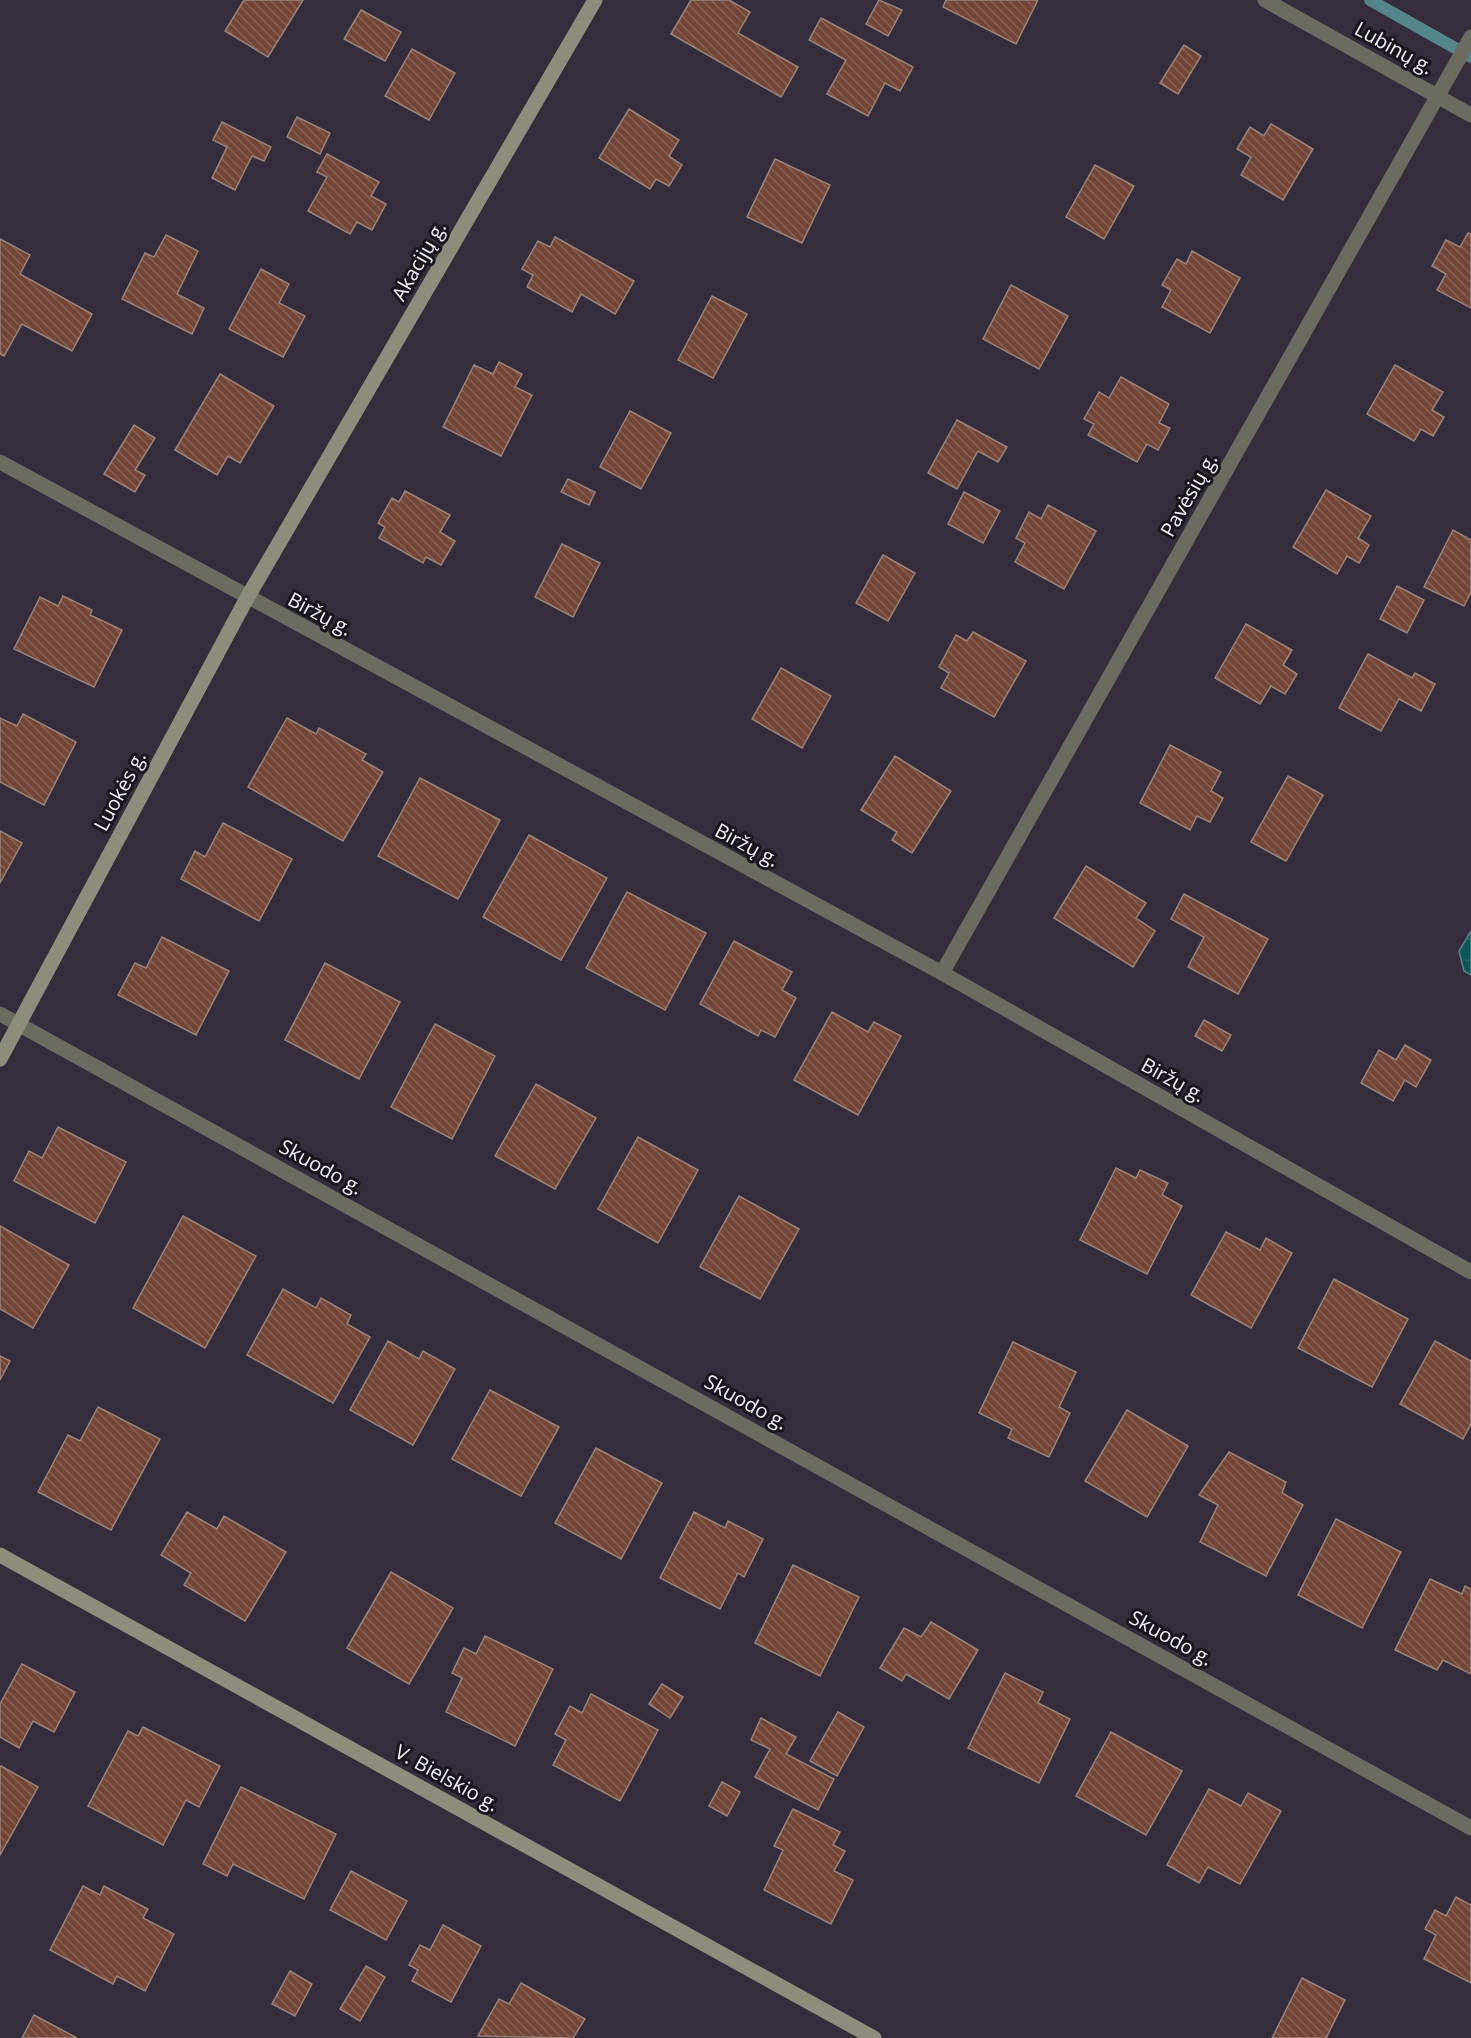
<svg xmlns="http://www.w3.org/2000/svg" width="1471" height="2038" viewBox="0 0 1471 2038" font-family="'Open Sans',sans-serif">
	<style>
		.water { fill: url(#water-ripples); stroke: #538589; stroke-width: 1.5 }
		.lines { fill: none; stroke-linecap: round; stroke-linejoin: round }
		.stream { stroke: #538589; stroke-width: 12 }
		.building { fill: url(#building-back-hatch); stroke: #9a837a; stroke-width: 1.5 }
		.street { stroke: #6c6b62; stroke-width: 15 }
		.secondary { stroke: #8d8c7d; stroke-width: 15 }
		.labels { text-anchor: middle; stroke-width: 6; stroke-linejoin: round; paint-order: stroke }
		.street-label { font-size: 20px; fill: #f5effa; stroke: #1b161e }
	</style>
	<defs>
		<pattern id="water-ripples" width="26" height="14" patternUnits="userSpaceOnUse" patternTransform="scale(1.5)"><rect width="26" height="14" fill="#0d5759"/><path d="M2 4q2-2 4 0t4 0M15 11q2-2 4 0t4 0" fill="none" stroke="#316f72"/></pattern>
		<pattern id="building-back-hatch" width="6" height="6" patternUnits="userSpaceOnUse" patternTransform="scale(1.5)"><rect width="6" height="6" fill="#724536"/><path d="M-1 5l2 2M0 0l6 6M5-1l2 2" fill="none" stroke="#876054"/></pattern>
	</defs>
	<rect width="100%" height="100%" fill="#352c3c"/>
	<path class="water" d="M1471,931V975L1464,971L1459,951Z"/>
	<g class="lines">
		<path class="stream" d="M1370,0L1471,57"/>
	</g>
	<g class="building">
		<path d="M244,0H303L268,57L225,31Z"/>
		<path d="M691,0H729L750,12L738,33L798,67L781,97L671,34Z"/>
		<path d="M879,0L902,10L888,36L866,24Z"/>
		<path d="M946,0H1038L1016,44L943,7Z"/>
		<path d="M361,10L401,32L385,61L344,39Z"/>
		<path d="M821,18L913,67L900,91L885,83L868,116L827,94L846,60L809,40Z"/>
		<path d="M1184,45L1201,56L1178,94L1160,83Z"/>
		<path d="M412,49L455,73L429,120L385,96Z"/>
		<path d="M629,109L679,140L669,156L682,165L669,186L656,179L650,189L599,158Z"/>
		<path d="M297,117L330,133L320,154L287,137Z"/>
		<path d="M222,122L271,147L264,161L252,156L235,190L212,178L227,147L213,140Z"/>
		<path d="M1271,124L1313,149L1283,200L1241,175L1251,157L1237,149L1250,127L1264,136Z"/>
		<path d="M327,154L379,182L371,196L386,204L372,230L357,222L350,234L308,211L327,177L317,172Z"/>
		<path d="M775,159L830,185L802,243L747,217Z"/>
		<path d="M1095,165L1134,186L1104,239L1066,217Z"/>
		<path d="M1468,233L1471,234V308L1437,290L1446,274L1432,266L1446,240L1460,247Z"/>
		<path d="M166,235L198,251L177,294L204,308L192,334L122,299L145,253L154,257Z"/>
		<path d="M555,237L634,281L615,314L581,294L572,312L527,287L533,275L522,269L538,241L550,247Z"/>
		<path d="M0,239L30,255L20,274L92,314L72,351L22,324L4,356L0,354Z"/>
		<path d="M1192,251L1240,278L1210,333L1162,307L1171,290L1162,285L1177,259L1186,264Z"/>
		<path d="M261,269L289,284L279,303L305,316L283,357L229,329Z"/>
		<path d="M1011,285L1068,316L1039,369L983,339Z"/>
		<path d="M712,296L747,314L713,378L678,360Z"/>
		<path d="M499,362L522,374L515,387L532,395L501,456L443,427L474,365L493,374Z"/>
		<path d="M1395,365L1443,392L1432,410L1444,417L1433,436L1421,429L1414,441L1367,414Z"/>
		<path d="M220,374L274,406L240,463L228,456L217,475L175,450Z"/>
		<path d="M1121,377L1169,404L1159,423L1170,428L1158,450L1147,444L1137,462L1088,435L1094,424L1084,419L1099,392L1109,398Z"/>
		<path d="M630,411L671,433L641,489L600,467Z"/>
		<path d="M957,420L1007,447L998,462L978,451L957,489L928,473Z"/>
		<path d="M134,425L155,438L135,470L145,475L135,492L104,474Z"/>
		<path d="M568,479L595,492L589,505L561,492Z"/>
		<path d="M1326,490L1371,516L1358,538L1369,545L1359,563L1347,556L1337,574L1293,547Z"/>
		<path d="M405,491L450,515L440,532L455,541L441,565L426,557L423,563L379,538L385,527L378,523L392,498L399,502Z"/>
		<path d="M964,492L1000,511L983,543L948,524Z"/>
		<path d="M1048,505L1096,531L1064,589L1015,562L1025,543L1016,538L1029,512L1041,519Z"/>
		<path d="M1453,530L1471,540V592L1464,606L1424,587Z"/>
		<path d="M562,544L600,563L573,617L535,597Z"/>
		<path d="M883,555L915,573L888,621L856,603Z"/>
		<path d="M1397,586L1424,600L1407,633L1380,619Z"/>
		<path d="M63,596L92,610L90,615L122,630L94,687L14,649L40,597L58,606Z"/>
		<path d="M1246,624L1292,650L1283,665L1297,674L1285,694L1271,686L1260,704L1215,678Z"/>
		<path d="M973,632L1026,661L994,717L941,688L949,673L939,667L956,635L967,641Z"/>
		<path d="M1368,654L1412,678L1415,673L1435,684L1421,711L1399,699L1381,731L1339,708Z"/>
		<path d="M781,668L831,696L802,748L752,719Z"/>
		<path d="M23,714L76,742L44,805L0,782V718L17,726Z"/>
		<path d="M287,718L316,734L319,728L366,754L362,760L383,772L343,841L248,787Z"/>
		<path d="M1170,745L1221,772L1211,791L1223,798L1210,822L1197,816L1190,830L1140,803Z"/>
		<path d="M895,756L951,791L912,853L892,840L897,832L861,810Z"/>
		<path d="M1288,776L1323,795L1286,861L1251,842Z"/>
		<path d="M420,778L500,820L458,899L378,856Z"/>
		<path d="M223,823L292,859L259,921L181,879L195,851L205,857Z"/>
		<path d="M0,831L22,843L0,883Z"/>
		<path d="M529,835L607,878L561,960L483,917Z"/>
		<path d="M1086,866L1146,903L1136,918L1155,931L1133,967L1054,918Z"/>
		<path d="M627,892L706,933L665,1010L586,968Z"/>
		<path d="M1184,894L1268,939L1238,994L1188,967L1204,937L1171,919Z"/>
		<path d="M162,937L229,971L196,1035L118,995L135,963L146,968Z"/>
		<path d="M734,941L792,972L782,990L796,998L775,1037L761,1030L758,1036L700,1004Z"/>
		<path d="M325,963L400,1002L359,1079L285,1040Z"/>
		<path d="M832,1012L868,1032L874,1022L901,1036L858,1115L794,1080Z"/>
		<path d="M1204,1020L1231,1035L1222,1051L1195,1036Z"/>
		<path d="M435,1024L495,1056L452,1139L391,1107Z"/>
		<path d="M1405,1045L1431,1060L1416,1087L1405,1080L1393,1101L1361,1083L1379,1050L1396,1060Z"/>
		<path d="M536,1084L596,1118L555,1189L495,1156Z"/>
		<path d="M58,1127L126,1162L95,1223L14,1181L29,1151L42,1158Z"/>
		<path d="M638,1137L698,1170L658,1243L598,1209Z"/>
		<path d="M1116,1168L1136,1178L1140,1170L1168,1183L1162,1195L1182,1206L1147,1274L1080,1240Z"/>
		<path d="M739,1196L799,1229L760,1299L700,1267Z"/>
		<path d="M183,1216L256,1256L205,1348L133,1308Z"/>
		<path d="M0,1226L69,1265L33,1328L0,1309Z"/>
		<path d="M1226,1232L1260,1250L1266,1238L1292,1253L1251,1328L1191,1295Z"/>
		<path d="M1334,1279L1408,1319L1372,1387L1298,1348Z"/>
		<path d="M283,1289L316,1308L321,1298L351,1315L347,1324L370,1337L333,1403L247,1355Z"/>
		<path d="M388,1341L419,1359L423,1351L455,1369L413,1445L350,1410Z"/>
		<path d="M1435,1341L1471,1361V1424L1463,1439L1400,1404Z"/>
		<path d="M1013,1342L1076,1372L1059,1407L1070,1413L1049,1457L1008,1438L1012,1429L979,1413Z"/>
		<path d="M0,1356L10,1361L0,1380Z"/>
		<path d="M490,1390L559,1427L521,1496L452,1459Z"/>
		<path d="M98,1407L160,1439L111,1530L38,1492L68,1435L80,1441Z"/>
		<path d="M1127,1410L1188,1446L1147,1517L1085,1481Z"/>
		<path d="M596,1448L662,1483L621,1559L555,1523Z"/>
		<path d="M1229,1452L1286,1482L1282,1493L1303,1505L1266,1576L1200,1542L1218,1505L1199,1495Z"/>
		<path d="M187,1512L217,1529L224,1516L286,1552L245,1621L184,1585L191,1573L161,1555Z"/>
		<path d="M694,1512L725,1528L728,1521L763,1539L744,1577L738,1573L720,1609L660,1578Z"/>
		<path d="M1336,1519L1401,1552L1362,1628L1298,1595Z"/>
		<path d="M793,1565L859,1597L820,1676L755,1643Z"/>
		<path d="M391,1572L453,1608L409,1684L347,1648Z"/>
		<path d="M1430,1579L1462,1594L1465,1586L1471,1589V1674L1443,1660L1437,1670L1395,1650Z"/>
		<path d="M931,1622L978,1650L949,1699L906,1674L902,1681L880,1668L904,1628L921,1637Z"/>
		<path d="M485,1636L553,1669L515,1746L446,1712L462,1678L452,1673L464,1648L476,1654Z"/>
		<path d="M22,1664L75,1692L54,1732L33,1721L19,1748L0,1737V1704Z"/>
		<path d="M1005,1673L1043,1692L1038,1703L1070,1719L1039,1783L968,1748Z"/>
		<path d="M662,1684L683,1697L670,1718L649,1704Z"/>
		<path d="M591,1694L658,1730L620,1801L553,1765L566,1740L555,1734L570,1706L582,1713Z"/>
		<path d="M838,1712L864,1727L837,1776L810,1761Z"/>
		<path d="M761,1718L796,1737L786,1754L834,1779L818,1810L755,1777L770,1749L751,1740Z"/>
		<path d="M143,1727L220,1766L199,1807L186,1800L163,1845L88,1806L128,1731L138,1736Z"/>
		<path d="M1111,1732L1182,1771L1146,1835L1076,1796Z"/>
		<path d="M1,1766L38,1787L0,1855V1768Z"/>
		<path d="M722,1782L740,1792L727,1816L709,1806Z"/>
		<path d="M241,1787L336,1834L304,1899L233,1864L227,1876L203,1864Z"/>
		<path d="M1209,1789L1241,1806L1248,1793L1281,1811L1240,1884L1208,1867L1199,1883L1167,1865Z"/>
		<path d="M793,1809L840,1832L833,1845L845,1851L834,1871L853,1880L831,1924L764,1890L783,1850L774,1846Z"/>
		<path d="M351,1871L407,1901L386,1940L330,1910Z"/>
		<path d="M83,1886L100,1895L104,1886L148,1909L143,1918L174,1934L145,1991L117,1976L113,1984L50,1950Z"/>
		<path d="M1456,1897L1471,1905V1983L1424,1959L1436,1935L1425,1929L1435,1910L1446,1916Z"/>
		<path d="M443,1925L481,1946L451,2002L412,1981L418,1970L409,1965L420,1945L430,1950Z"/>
		<path d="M366,1966L385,1977L360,2021L340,2009Z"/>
		<path d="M290,1971L312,1984L295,2016L272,2004Z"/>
		<path d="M1302,1978L1345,2000L1326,2038H1272Z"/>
		<path d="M521,1983L585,2019L573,2038L478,2036L499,1999L509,2004Z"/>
		<path d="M34,2015L77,2038H22Z"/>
	</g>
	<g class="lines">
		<g class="street">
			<path d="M1265,0L1471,115"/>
			<path d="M0,462L942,973L1471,1272"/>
			<path d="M942,973L1471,37"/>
			<path d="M0,1014L1471,1828"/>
		</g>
		<g class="secondary">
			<path d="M0,1059L247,598L595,0"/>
			<path d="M0,1555L874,2038"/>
		</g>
	</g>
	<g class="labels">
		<g class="street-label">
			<text transform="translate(1394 48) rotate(29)" y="7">Lubinų g.</text>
			<text transform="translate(419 261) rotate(-60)" y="7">Akacijų g.</text>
			<text transform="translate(1189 495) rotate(-60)" y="7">Pavėsių g.</text>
			<text transform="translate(320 614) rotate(28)" y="7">Biržų g.</text>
			<text transform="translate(120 791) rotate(-62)" y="7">Luokės g.</text>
			<text transform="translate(747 845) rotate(28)" y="7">Biržų g.</text>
			<text transform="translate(1173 1080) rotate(29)" y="7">Biržų g.</text>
			<text transform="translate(321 1167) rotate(29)" y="7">Skuodo g.</text>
			<text transform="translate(746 1402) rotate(29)" y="7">Skuodo g.</text>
			<text transform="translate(1171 1638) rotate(29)" y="7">Skuodo g.</text>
			<text transform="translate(447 1778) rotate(29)" y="7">V. Bielskio g.</text>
		</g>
	</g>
</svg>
